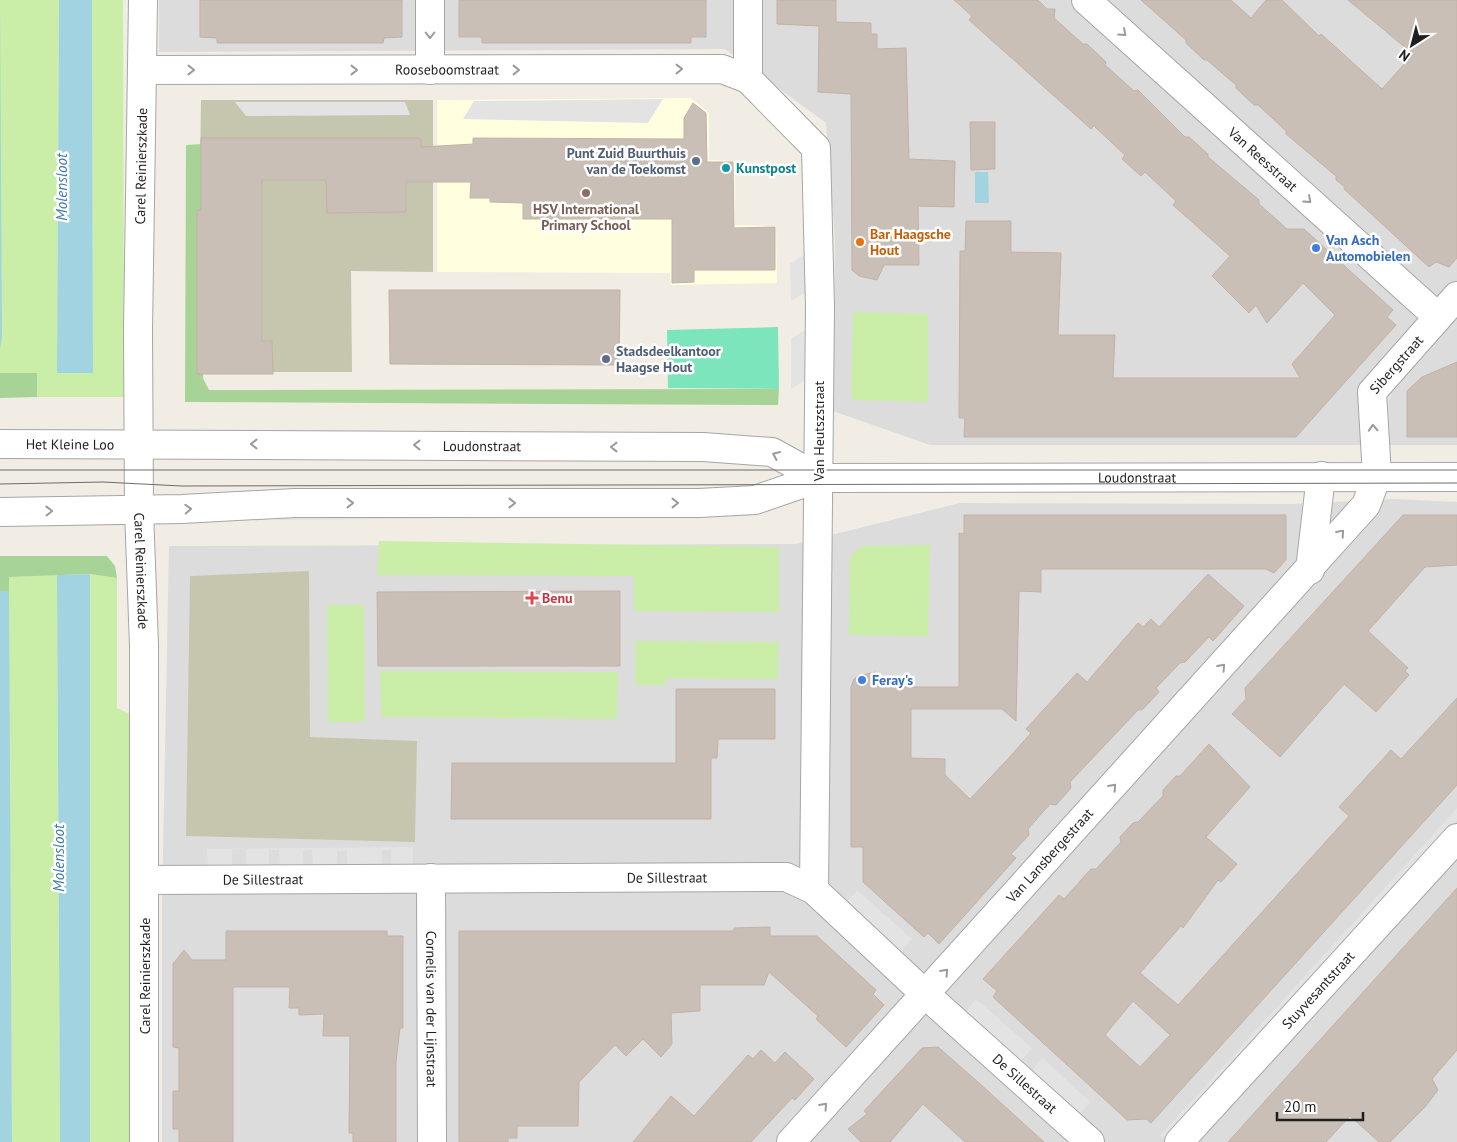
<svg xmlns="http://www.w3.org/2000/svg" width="1457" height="1142" viewBox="0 0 1457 1142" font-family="'PT Sans',sans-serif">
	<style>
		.residential { fill: #dddcdc }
		.education { fill: #ffffdf }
		.construction { fill: #c6c6af }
		.grass { fill: #caeea7 }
		.forest { fill: #a8d396 }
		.pitch { fill: #7de5bc }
		.parking { fill: #e3e3e3 }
		.water { fill: #a2d3e1 }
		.building { fill: #c9bfb7; stroke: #c3b2a6; fill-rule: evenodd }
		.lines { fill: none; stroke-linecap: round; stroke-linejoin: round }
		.minor-casing { stroke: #a6a6a6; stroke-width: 30 }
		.minor { stroke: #fff; stroke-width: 28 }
		.tram { stroke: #6d6d6d; stroke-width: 1 }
		.oneway { stroke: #9a9a9a }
		.service-dot { fill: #5c6f8a; stroke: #fff; stroke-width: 2 }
		.culture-dot { fill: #0f9aa8; stroke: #fff; stroke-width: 2 }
		.education-dot { fill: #8d6e63; stroke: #fff; stroke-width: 2 }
		.food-dot { fill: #e8710a; stroke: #fff; stroke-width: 2 }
		.shop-dot { fill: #3f7fe0; stroke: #fff; stroke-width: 2 }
		.health-dot { fill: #e0444e; stroke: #fff; stroke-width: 2 }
		.labels { text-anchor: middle; stroke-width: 5; stroke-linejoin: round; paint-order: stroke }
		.street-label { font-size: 14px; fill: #1f1f1f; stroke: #fff }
		.service-label { font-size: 14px; font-weight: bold; fill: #4e5e75; stroke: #fff; text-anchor: end }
		.culture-label { font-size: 14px; font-weight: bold; fill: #0d838f; stroke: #fff; text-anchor: start }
		.education-label { font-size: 14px; font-weight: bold; fill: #785e54; stroke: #fff }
		.food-label { font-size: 14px; font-weight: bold; fill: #c56008; stroke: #fff; text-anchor: start }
		.shop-label { font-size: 14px; font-weight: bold; fill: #366cbe; stroke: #fff; text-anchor: start }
		.health-label { font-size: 14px; font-weight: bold; fill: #be3a42; stroke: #fff; text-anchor: start }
		.water-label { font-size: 15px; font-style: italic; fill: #4179ae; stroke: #fff }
	</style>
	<rect width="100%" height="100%" fill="#f1ece4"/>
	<g class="residential">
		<path d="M159,0H1457V445H930L833,411L835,239L826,123L725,49L159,52Z"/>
		<path d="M1394,499L1457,502V1142H162V904L169,546L795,544L960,503L1294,504Z"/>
	</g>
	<path class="education" d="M691,98L709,113V160L735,161V225L776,226L777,283L671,285L670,273L437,272V100Z"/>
	<g class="construction">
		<path d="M201,100H433V272L351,271L352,372H197Z"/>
		<path d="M309,571L310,737L417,741L415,842L186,836L190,576Z"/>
	</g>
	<g class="grass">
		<path d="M0,0H59L57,373H93L92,0H123L124,397H37V373H0Z"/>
		<path d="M853,312L928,314V402L854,400L851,394Z"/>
		<path d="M379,541L779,547V612L634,611V576L377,575Z"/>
		<path d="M930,545L928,636L849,635L850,556L863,546Z"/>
		<path d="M90,574L117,578V708L130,714L129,1142H90Z"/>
		<path d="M57,575L60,1142H12L8,577Z"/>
		<path d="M327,605H364L365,722H328Z"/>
		<path d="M635,641L779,642L778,679L666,678V685H635Z"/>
		<path d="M380,671L618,672L617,719L381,717Z"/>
	</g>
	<g class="forest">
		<path d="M203,144V378L209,390L779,389L778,405L185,402L186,145Z"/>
		<path d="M0,373H37V397L0,398Z"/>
		<path d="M0,556H107L115,566L117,578L90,574L9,577V591H0Z"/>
	</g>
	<path class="pitch" d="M778,327L779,389L668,388L667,330Z"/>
	<g class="parking">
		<path d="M663,99L648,123L463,119L474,101Z"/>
		<path d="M235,102H405L410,115L246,116Z"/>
		<path d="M807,253L808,291L791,301L790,264Z"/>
		<path d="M1457,309V320L1392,393L1389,402L1390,433H1382L1386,389Z"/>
		<path d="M808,328L807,379L791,389V339Z"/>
		<path d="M749,508L750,516L276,520V513Z"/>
		<path d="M1457,808V820L1166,1141L1160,1136Z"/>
		<path d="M413,847V866H391V850H382V866L347,867V851H337V867H313L312,850L303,851V866H280L279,850H269V866H246V849H232V865H208L207,849Z"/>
		<path d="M857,890L912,939L900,954L844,905Z"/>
		<path d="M976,999L1032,1048L1019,1063L964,1014Z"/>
		<path d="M1043,1058L1090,1102L1078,1116L1030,1073Z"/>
	</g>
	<g class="water">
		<path d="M0,0L2,336L0,349Z"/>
		<path d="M59,0H92L93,373H57Z"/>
		<path d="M975,172H988L989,203H975Z"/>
		<path d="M90,574V1142H60L57,575Z"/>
		<path d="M0,591H9L12,1142H0Z"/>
	</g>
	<g class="building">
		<path d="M200,0H402V37L384,38L383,43H217V38L200,37Z"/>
		<path d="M459,0H706V37H691V43H482V37H459Z"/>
		<path d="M777,0H836V22L871,23V34H877V49L906,48L909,159L955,161L954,207L918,206L919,265H884L877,280L859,276L852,270L851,94L818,92L819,26L777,24Z"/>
		<path d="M954,0H1038L1047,9H1055L1054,18L1083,44H1087L1106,62L1105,65L1134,91L1138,90L1185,137H1189L1208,154V157L1259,200V204L1287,229H1304L1393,310L1387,317L1396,325L1296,437H964L965,418H959L960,251H965L966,221H1011V252L1061,253L1058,335H1115L1113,378H1300L1292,364L1335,315L1303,283L1267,323L1256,305L1249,313L1212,276L1230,256L1173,205L1176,201L1145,172L1141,176L1122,159L1125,155L1094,126L1091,129L969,20L972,16Z"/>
		<path d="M1141,0H1231L1251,18L1266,0H1282L1319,36L1321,34L1382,89L1413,54L1348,0H1457V258L1449,267L1436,262L1429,267L1344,189L1345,187L1336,180V176L1286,134V131L1258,105H1254L1236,88V85L1207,60H1204L1186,43V40Z"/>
		<path d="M693,103L706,113L707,162H733L734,228L775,227V270H694V282L672,283V219H523V203L490,202V198H470L471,182H406V212L327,213L326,180H262V341H272L273,374H197V210H201V138H421V147L473,144V138L684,139V118Z"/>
		<path d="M970,122H995V169L971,170Z"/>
		<path d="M389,290H620L619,365L390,364Z"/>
		<path d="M1457,362V437H1407V391L1422,377Z"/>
		<path d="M964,515H1286V560L1274,573L1266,569H1041V592L1019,591L1016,721L1002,709H911V758L945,759V775L970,799L1007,760L1031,733L1026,729L1077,673L1087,682L1138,623L1143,627L1151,619L1159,627L1208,574L1244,606L1213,641L1209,637L1185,662L1180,663L1156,688L1159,692L1142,710H1138L1070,782L1071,788L1056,805L1050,804L1028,829L1029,835L1011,854L1016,858L939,944L928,933L924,937L863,882V847H851V687L854,679L858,676L876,672L885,687H959V533L964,534Z"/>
		<path d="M1403,515H1457V565L1425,567L1368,631L1408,668L1405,671L1409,675L1376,712L1344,684L1280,757L1232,714L1246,699L1245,688Z"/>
		<path d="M620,591V666H378L377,592Z"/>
		<path d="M676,689H775V739H718L717,758H711V819H451L452,763H676Z"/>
		<path d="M1457,698V785L1151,1123L1146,1119L1127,1120L993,997L997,991L983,979L1059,895L1064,899L1091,869H1096L1121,842L1120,837L1133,823L1138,822L1163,796V790L1176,776H1180L1209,744L1250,787L1206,837L1237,864L1221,882L1218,880L1183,928L1181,926L1140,973L1178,1005L1349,816L1339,807L1391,750L1401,759ZM1133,1001L1170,1035L1140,1067L1105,1035Z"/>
		<path d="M1457,888V1050L1432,1079L1438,1090L1425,1107L1390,1142H1379L1350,1116L1326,1142H1228Z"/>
		<path d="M770,927V936H817L876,990L873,994L884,1005L846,1047L816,1019L818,1016L769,972L764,985H700V1011L671,1013L672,1044L661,1057L643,1039L626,1056L615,1045L579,1082L578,1126H517V1138H508V1142H459V931H734V928Z"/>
		<path d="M226,931H387V936H403V1028H400L396,1062V1142H353V1133H349L350,1036H323L324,1014L299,1015V1008H289L290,987H233V1142H179V1129H173V1091H179V1048L173,1047V964L184,950L192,960H226Z"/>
		<path d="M938,1047L979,1083L1044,1142H965L923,1104L890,1142H861L848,1129L867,1114L864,1111L922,1048Z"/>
		<path d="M761,1050L775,1063L785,1052L814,1079L795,1100L792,1098L751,1142H633L671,1096L694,1116L748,1055L753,1059Z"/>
	</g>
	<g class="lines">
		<g class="minor-casing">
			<g id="minor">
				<path id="s1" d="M143,0L138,330L139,510L144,646V1142"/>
				<path d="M430,0V70"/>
				<path d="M748,0V79L816,148L820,308L814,890"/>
				<path id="s2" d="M1086,0L1438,317"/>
				<path id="s3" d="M143,70L722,69L748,79"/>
				<path id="s4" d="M0,444L703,447L772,452L819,478"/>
				<path id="s5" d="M0,512L182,509L295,503H699L755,500L819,478L1457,477"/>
				<path d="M1310,570L1321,476"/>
				<path id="s6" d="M431,878L432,1142"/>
				<path id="s7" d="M145,880L786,877L814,890L925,994L1090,1142"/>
				<path id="s8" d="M791,1142L1366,505L1377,476L1372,392L1457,296"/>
				<path id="s9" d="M1179,1142L1457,838"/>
			</g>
		</g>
		<use href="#minor" class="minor"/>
		<g class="tram">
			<path d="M0,470H1457"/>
			<path d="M0,484L103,482L182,486L1457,483"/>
		</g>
	</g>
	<defs><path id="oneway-chevron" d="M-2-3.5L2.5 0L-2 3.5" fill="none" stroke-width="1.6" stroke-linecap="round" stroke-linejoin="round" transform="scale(1.25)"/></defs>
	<g class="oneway">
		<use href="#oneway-chevron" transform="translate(1123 33) rotate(42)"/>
		<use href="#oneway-chevron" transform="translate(430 35) rotate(90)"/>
		<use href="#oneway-chevron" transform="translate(679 69)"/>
		<use href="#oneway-chevron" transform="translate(191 70)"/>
		<use href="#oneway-chevron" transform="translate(354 70)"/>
		<use href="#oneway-chevron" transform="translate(516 70)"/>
		<use href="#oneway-chevron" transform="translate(1308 200) rotate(42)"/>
		<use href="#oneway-chevron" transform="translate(1373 428) rotate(-93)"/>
		<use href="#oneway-chevron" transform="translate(254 444) rotate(-180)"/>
		<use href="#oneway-chevron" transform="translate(417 445) rotate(-180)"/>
		<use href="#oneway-chevron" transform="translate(614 447) rotate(-180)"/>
		<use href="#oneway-chevron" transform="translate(776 455) rotate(-156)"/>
		<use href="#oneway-chevron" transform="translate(350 503)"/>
		<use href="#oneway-chevron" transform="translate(512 503)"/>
		<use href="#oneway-chevron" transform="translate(675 503)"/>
		<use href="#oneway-chevron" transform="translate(188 509) rotate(-3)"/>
		<use href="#oneway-chevron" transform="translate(49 511) rotate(-1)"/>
		<use href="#oneway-chevron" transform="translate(1341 533) rotate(-49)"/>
		<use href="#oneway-chevron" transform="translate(1222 667) rotate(-48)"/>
		<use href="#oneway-chevron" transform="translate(1113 787) rotate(-48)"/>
		<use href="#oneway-chevron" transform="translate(945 972) rotate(-48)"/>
		<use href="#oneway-chevron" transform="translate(824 1106) rotate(-48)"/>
	</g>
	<g class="service-dot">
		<circle cx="696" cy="161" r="5"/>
		<circle cx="606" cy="359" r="5"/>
	</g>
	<circle class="culture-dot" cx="726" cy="168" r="5"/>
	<circle class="education-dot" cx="586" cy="193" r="5"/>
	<circle class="food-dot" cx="860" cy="242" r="5"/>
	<g class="shop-dot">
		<circle cx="1316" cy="248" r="5"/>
		<circle cx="862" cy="680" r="5"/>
	</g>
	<path class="health-dot" d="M529.5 590.5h5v5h5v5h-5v5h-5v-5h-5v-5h5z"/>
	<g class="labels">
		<g class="street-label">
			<text dy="5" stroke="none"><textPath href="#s3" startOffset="304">Rooseboomstraat</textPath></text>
			<text dy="5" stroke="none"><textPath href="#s2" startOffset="238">Van Reesstraat</textPath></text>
			<text transform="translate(141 166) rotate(-89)" y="5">Carel Reinierszkade</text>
			<text dy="5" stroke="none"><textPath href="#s8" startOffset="1010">Sibergstraat</textPath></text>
			<text transform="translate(819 431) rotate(-90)" y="5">Van Heutszstraat</text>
			<text dy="5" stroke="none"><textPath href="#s4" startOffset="70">Het Kleine Loo</textPath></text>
			<text dy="5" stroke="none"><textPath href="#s4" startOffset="482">Loudonstraat</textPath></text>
			<text dy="5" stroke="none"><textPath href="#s5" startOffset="1141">Loudonstraat</textPath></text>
			<text dy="5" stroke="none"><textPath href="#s1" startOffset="571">Carel Reinierszkade</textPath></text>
			<text dy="5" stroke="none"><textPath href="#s8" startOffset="386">Van Lansbergestraat</textPath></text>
			<text dy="5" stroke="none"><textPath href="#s7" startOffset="522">De Sillestraat</textPath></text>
			<text dy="5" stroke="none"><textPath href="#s7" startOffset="118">De Sillestraat</textPath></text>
			<text transform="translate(145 976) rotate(-90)" y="5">Carel Reinierszkade</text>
			<text dy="5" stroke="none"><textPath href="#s9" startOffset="206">Stuyvesantstraat</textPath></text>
			<text dy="5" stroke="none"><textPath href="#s6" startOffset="131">Cornelis van der Lijnstraat</textPath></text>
			<text dy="5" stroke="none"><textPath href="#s7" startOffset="958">De Sillestraat</textPath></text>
		</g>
		<g class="service-label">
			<text x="686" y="158">Punt Zuid Buurthuis<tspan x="686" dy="16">van de Toekomst</tspan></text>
			<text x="616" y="356" text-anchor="start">Stadsdeelkantoor<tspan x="616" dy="16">Haagse Hout</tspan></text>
		</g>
		<g class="culture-label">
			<text x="736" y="173">Kunstpost</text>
		</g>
		<g class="education-label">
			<text x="586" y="214">HSV International<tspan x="586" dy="16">Primary School</tspan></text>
		</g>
		<g class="food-label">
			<text x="870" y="239">Bar Haagsche<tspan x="870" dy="16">Hout</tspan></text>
		</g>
		<g class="shop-label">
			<text x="1326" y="245">Van Asch<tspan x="1326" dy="16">Automobielen</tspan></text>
			<text x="872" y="685">Feray's</text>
		</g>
		<g class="health-label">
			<text x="542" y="603">Benu</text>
		</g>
		<g class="water-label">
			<text transform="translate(62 187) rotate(-90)" y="5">Molensloot</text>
			<text transform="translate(59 858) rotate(-90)" y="5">Molensloot</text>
		</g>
	</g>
	<g transform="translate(1412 45) rotate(216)" stroke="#ffffff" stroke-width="4" paint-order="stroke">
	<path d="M0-4L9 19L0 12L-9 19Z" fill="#1f1f1f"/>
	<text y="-8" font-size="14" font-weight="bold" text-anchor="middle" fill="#1f1f1f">N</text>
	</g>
	<path d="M1277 1112v8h86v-8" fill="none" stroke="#1f1f1f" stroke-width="2.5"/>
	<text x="1284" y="1112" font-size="15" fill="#1f1f1f" stroke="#ffffff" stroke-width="4" paint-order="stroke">20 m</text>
</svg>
